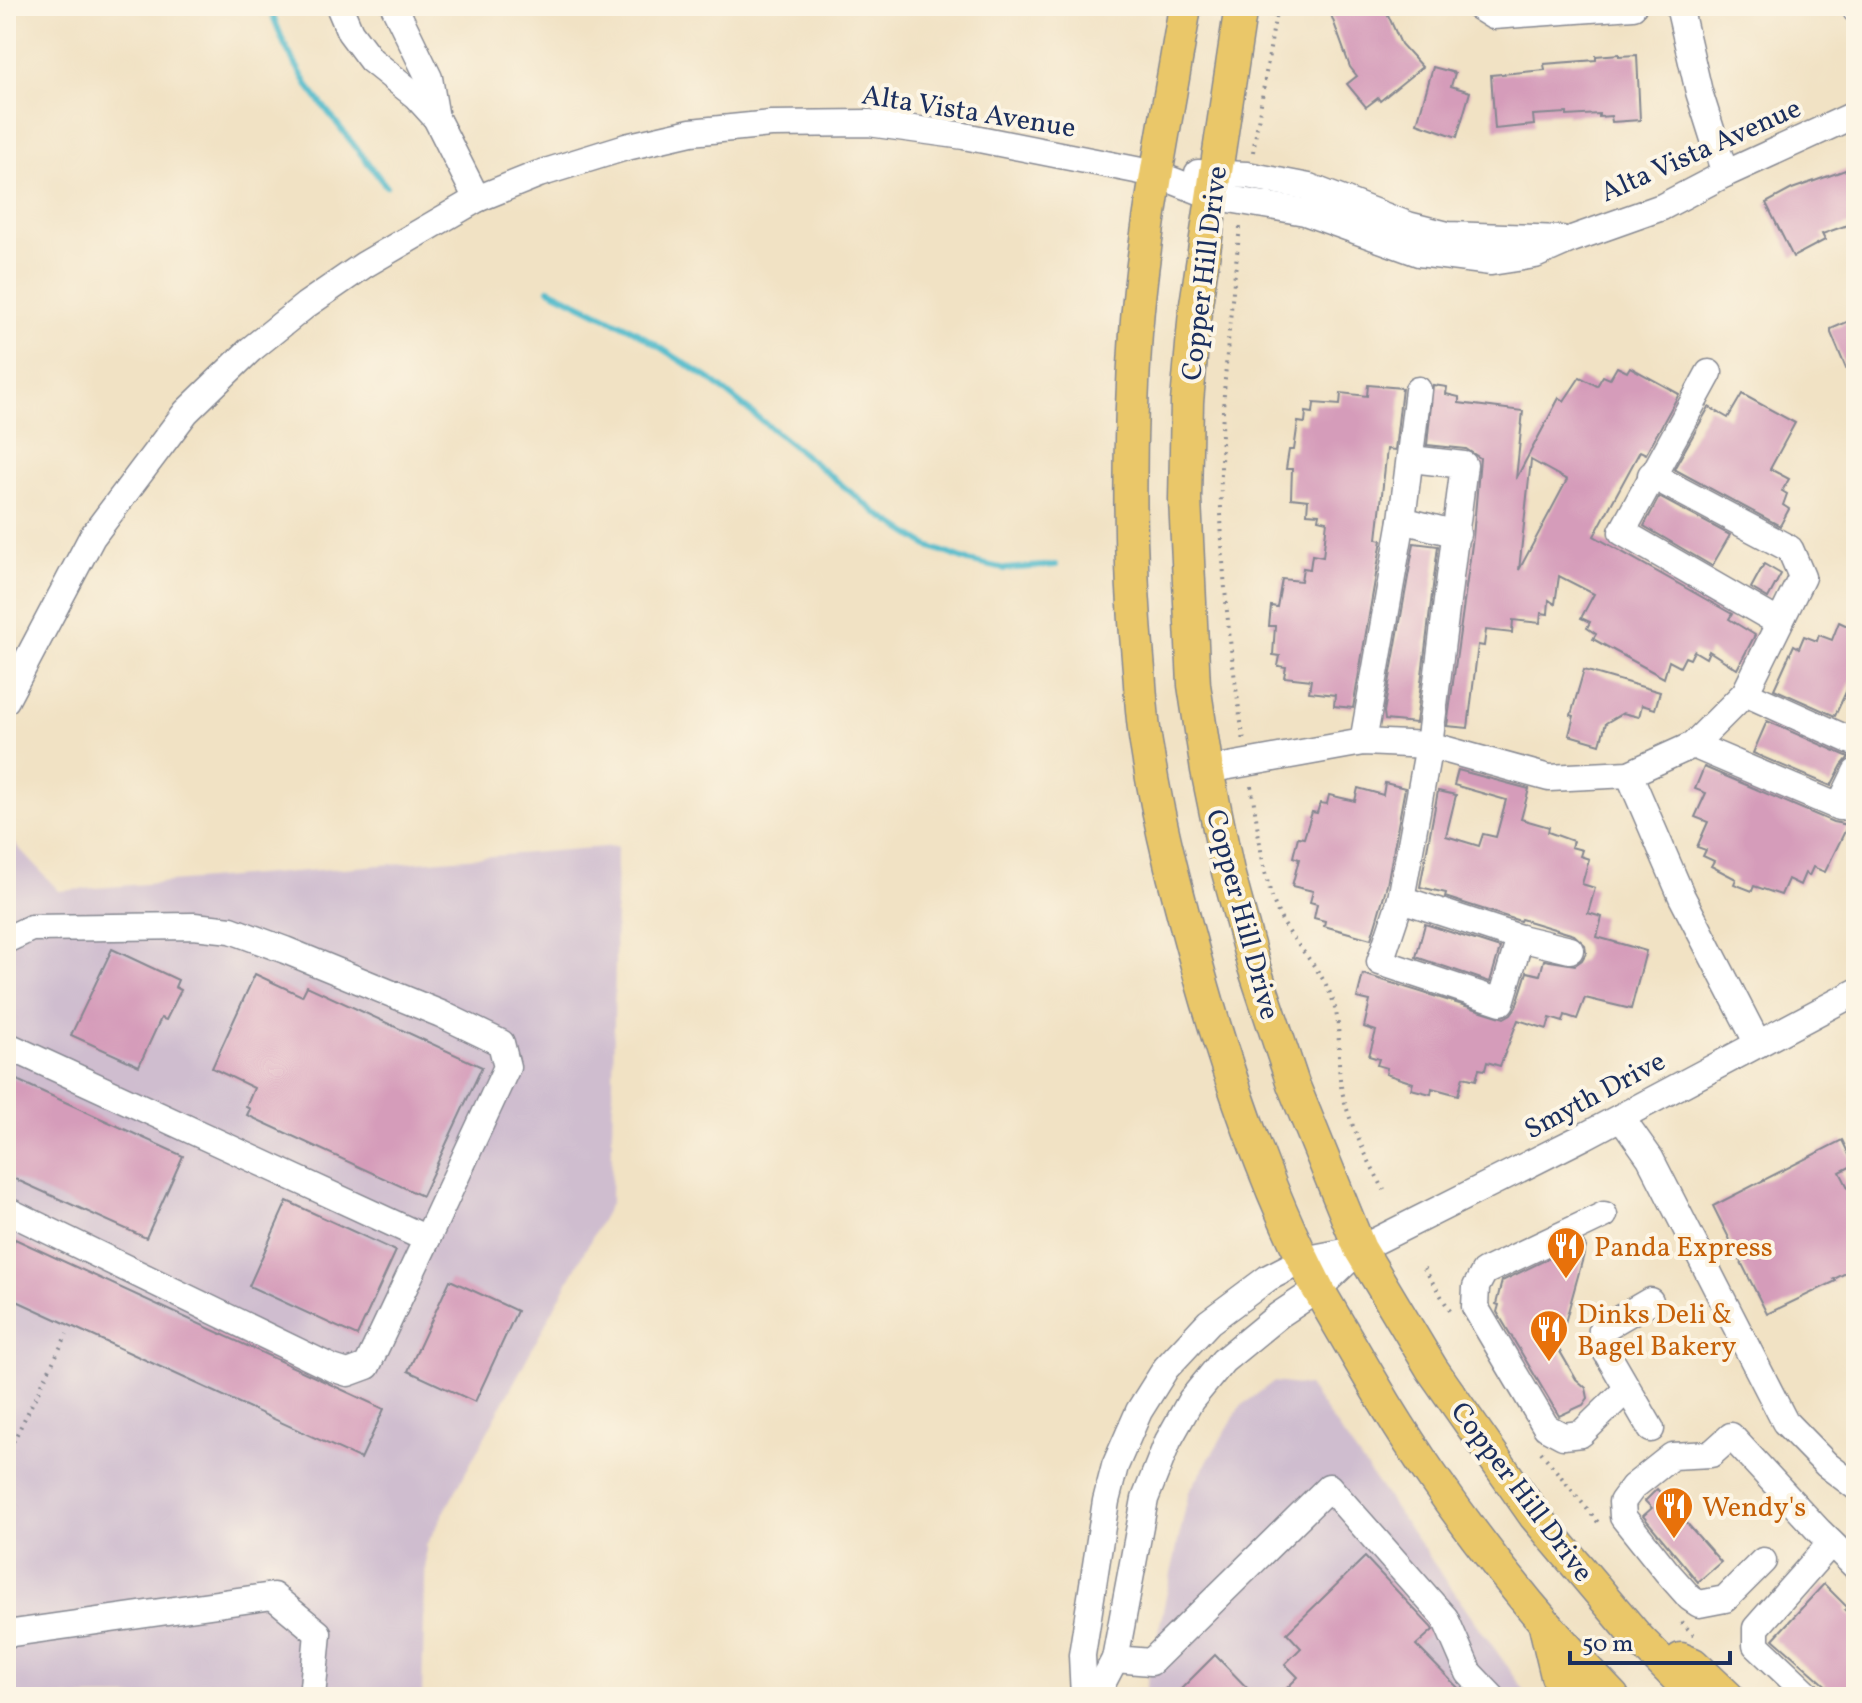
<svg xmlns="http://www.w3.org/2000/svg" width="1862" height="1703" viewBox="0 0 1862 1703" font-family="Vollkorn,serif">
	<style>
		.industrial { fill: #cfbdcf }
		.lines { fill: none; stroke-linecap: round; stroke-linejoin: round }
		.stream { stroke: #4fbacb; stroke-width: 6 }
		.building { fill: #d59cba; fill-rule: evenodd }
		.minor-casing { stroke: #868891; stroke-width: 29 }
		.major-casing { stroke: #868891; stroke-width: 35 }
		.path { stroke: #868891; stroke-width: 4; stroke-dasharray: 2 6; stroke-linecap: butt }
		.minor { stroke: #fff; stroke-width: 26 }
		.major { stroke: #eac769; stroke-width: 32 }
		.labels { text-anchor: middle; stroke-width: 8; stroke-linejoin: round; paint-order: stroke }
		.street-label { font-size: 28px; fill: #1b2f5e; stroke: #fcf5e5 }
		.food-label { font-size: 28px; fill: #c56008; stroke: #fcf5e5; text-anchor: start }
	</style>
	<rect width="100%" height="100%" fill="#fcf5e5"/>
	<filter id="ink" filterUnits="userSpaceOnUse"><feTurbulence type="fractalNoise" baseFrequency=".0125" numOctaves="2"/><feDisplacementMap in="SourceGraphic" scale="16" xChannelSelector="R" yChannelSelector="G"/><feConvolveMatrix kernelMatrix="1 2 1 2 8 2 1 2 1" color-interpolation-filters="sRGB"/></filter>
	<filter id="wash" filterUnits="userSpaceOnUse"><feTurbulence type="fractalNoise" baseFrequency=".006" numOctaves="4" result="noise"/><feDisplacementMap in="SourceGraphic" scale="32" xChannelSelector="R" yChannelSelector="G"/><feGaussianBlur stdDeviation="1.8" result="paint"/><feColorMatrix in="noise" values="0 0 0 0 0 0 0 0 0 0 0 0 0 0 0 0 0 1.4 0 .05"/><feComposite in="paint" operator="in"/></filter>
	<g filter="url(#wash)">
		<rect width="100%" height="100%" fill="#f1e2c4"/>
		<g class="industrial">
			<path d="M6,834L59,891L617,846L611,1202L426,1546L422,1697H6Z"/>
			<path d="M1273,1382L1308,1386L1529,1697H1144L1189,1492L1240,1407Z"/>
		</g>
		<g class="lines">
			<g class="stream">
				<path d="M269,6L285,46L310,89L386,186"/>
				<path d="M549,289L633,330L711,380L878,514L928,546L968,561L1005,569L1056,565"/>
			</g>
		</g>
		<g id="blocks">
			<g class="building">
				<path d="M1338,6H1384L1401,44L1422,67L1380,101L1378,98L1366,107L1347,84L1357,76L1350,67L1329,9Z"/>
				<path d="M1619,54V56L1637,55L1640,120L1612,122L1611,116L1599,117V114L1567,116V113L1533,115L1534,125L1495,129L1491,75L1545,70L1544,64L1596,60V56Z"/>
				<path d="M1433,67L1455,73L1451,86L1470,92L1457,137L1417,123Z"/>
				<path d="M1851,168L1856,182V222L1822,234L1825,240L1793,257L1766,203L1792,189Z"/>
				<path d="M1856,318V392L1831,333V329Z"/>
				<path d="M1617,367L1627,372L1630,367L1679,394L1646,454L1640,451L1594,536L1732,614L1729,619L1755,635L1737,669L1709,651L1706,658L1694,651L1690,659L1685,657L1680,667L1669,661L1664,678L1593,639L1596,634L1587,628L1590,622L1581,618L1594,594L1559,576L1555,604L1549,600L1548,614L1541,613L1540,623L1513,620L1512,633L1486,630L1484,646L1478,645L1468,728L1447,726L1473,537L1480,458L1466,449L1427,445L1433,385L1447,387L1446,394L1459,397V403L1523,411L1516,479L1559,398L1564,401L1580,377L1597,386L1603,376L1610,379ZM1531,460L1567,480L1519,570Z"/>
				<path d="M1368,385L1402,388L1395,450L1387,449L1377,539L1382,540L1353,708L1334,706L1335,695L1309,692L1311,680L1284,677L1286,667L1278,666L1280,656L1273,655L1275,626H1269L1271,606L1277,607L1282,579L1301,581L1303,568L1310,569L1312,555L1323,557L1327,521L1318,519L1319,514L1307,513L1308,500L1291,498L1292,469H1286L1289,450H1294L1298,422L1305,423L1306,412L1313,413L1314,403L1340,405L1341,393L1367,396Z"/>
				<path d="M1742,394L1795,423L1770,469L1789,479L1782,491L1787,494L1783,505L1789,509L1780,526L1674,469L1709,407L1728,418Z"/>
				<path d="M1659,497L1730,535L1712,566L1644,526Z"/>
				<path d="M1414,543L1438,546L1416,723L1385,720L1384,712Z"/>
				<path d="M1764,564L1781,574L1768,598L1751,588Z"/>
				<path d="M1839,622L1856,630V670L1835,716L1774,689L1794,645L1799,648L1804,636L1817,641L1819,635L1832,640Z"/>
				<path d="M1584,670L1660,692L1655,709L1642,705L1639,717L1623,713L1606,723L1600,744L1569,735L1574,716L1571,715Z"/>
				<path d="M1767,721L1849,757L1842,765L1831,786L1753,753Z"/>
				<path d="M1704,767L1833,822L1848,825L1825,872L1813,867L1809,876L1805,873L1800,885L1788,879L1781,895L1754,886L1752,891L1734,884L1736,879L1711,866L1714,861L1703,856L1706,850L1697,847L1708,822L1695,817L1706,793L1695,789Z"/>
				<path d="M1458,770L1529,789L1521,819L1549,827L1548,832L1573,841L1571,847L1582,850L1580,856L1589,859L1582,884L1595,888L1588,913L1602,917L1597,937L1646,951L1631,1009L1585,998L1577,1019L1565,1015L1563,1022L1550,1018L1547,1029L1518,1020L1500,1066L1487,1062L1485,1070L1479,1069L1476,1080L1463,1077L1458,1095L1432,1088L1431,1094L1411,1089L1413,1083L1386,1074L1387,1068L1377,1065L1379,1059L1369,1056L1376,1031L1364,1027L1370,1001L1357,998L1363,974L1504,1018L1511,1014L1516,1007L1527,972L1540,975L1544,960L1575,965L1582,960L1586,953L1585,945L1574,935L1521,919L1520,921L1445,897L1446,893L1420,887L1438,791L1456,795L1446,836L1479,846L1483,834L1496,837L1506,800L1454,785Z"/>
				<path d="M1385,783L1405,788L1387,885L1371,939L1324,926L1325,921L1314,918L1317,904L1310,902L1313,891L1292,886L1299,859L1293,857L1298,837L1304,838L1312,812L1317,813L1320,803L1327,804L1329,795L1355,801L1358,788L1383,795Z"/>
				<path d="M1425,924L1500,948L1490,982L1416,957Z"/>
				<path d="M112,949L178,980L175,987L181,990L166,1020L161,1018L139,1066L71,1035Z"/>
				<path d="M255,974L302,996L307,986L482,1067L422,1196L247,1115L250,1109L246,1107L254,1088L212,1068Z"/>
				<path d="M6,1075L183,1156L146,1238L6,1175Z"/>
				<path d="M1842,1140L1854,1165L1840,1172L1856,1203V1268L1834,1279L1836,1281L1767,1314L1713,1206Z"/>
				<path d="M287,1201L396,1251L357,1336L249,1286Z"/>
				<path d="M15,1239L384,1409L361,1459L6,1296V1258Z"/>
				<path d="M1583,1242L1586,1247L1558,1348L1576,1379L1586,1388L1588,1398L1583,1405L1559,1416L1497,1312L1499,1305L1496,1304L1502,1281Z"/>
				<path d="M450,1280L517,1311L475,1402L408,1371Z"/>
				<path d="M1657,1489L1721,1562L1698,1582L1643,1516L1652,1508L1645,1501Z"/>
				<path d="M1365,1557L1431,1627L1433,1630L1416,1645L1467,1697H1278L1298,1677L1285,1664L1301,1648L1287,1633Z"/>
				<path d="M1824,1584L1848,1608L1845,1610L1856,1620V1697H1827L1830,1689L1773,1639Z"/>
				<path d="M1215,1655L1256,1697H1173Z"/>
			</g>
		</g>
	</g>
	<g filter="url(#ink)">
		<use href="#blocks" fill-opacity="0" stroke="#868891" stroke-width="2"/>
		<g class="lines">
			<g class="minor-casing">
				<g id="minor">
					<path d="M339,6L350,32L371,60L416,96L436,118L477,199"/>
					<path d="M394,6L429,78L436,118"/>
					<path d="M1477,6L1493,16L1633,6"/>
					<path d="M1679,6L1699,92L1725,174"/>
					<path d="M1855,6L1856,10"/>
					<path d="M1198,173L1247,175L1309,187L1408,225L1448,235L1561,239"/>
					<path d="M1709,373L1622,532L1778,622"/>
					<path d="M1411,459L1464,465L1429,745L1401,899L1380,962L1501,1002L1520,938"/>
					<path d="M1402,520L1457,534"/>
					<path d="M1745,693L1856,743"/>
					<path d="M6,700L92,537L186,412L250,350L306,305L364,265L477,199L539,174L626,147L691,132L771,124L869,123L964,136L1156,174L1212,196L1305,212L1419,253L1491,262L1535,255L1569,240L1662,207L1725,174L1856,114"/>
					<path d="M1363,742L1402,520L1418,390"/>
					<path d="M1693,745L1839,807L1856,772"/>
					<path d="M1207,770L1363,742L1429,745L1549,778L1629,774L1693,745L1745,693L1802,577L1790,549L1651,475"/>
					<path d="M1629,774L1682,897L1758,1044"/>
					<path d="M1401,899L1520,938L1570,950"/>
					<path d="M6,940L31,928L194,926L231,930L285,950L441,1014L501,1043L507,1067L427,1239"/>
					<path d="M6,1045L427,1239L367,1366L348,1373L332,1368L6,1210"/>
					<path d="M1621,1117L1650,1158L1785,1422L1827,1465L1856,1487"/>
					<path d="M1604,1215L1484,1272L1476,1287L1475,1307L1546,1427L1563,1436L1581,1434L1627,1389"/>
					<path d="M1650,1301L1602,1329L1601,1343L1651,1429"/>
					<path d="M1763,1561L1725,1599L1699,1604L1690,1598L1667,1572L1623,1517L1622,1502L1633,1487L1672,1456L1711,1454L1731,1436L1819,1531L1856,1567"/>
					<path d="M6,1634L273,1596L318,1633L312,1697"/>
					<path d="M1115,1659L1151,1662L1329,1487L1445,1618L1469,1673L1492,1697"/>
					<path d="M1084,1697L1082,1655L1106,1501L1115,1466L1139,1411L1166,1368L1209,1322L1268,1278L1303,1260L1360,1249L1583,1137L1856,992"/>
					<path d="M1095,1697L1115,1659L1145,1499L1168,1441L1191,1400L1223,1361L1279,1315L1318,1289L1360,1249"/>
					<path d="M1811,1697L1756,1645V1628L1831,1543"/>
				</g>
			</g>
			<g class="major-casing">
				<g id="major">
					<path d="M1185,6C1168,115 1144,223 1136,333C1128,446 1128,557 1139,670C1141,696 1142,723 1147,749C1159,827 1180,904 1201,980C1231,1086 1267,1191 1318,1289C1355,1352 1390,1416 1432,1476C1486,1554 1546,1629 1613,1697"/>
					<path d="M1241,6L1195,311L1187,402L1185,499L1194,685L1207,770L1228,872L1254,967L1293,1084L1360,1249L1432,1369L1535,1516L1638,1638L1696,1697"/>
					<path d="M1545,1626L1557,1676L1574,1697"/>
					<path d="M1681,1659L1693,1664L1728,1697"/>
				</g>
			</g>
			<g class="path">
				<path d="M1253,152L1277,6"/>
				<path d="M1240,227C1231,307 1222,388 1221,469C1219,560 1230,652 1244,742"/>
				<path d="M1251,786C1259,828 1261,878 1280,917C1296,948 1324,970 1334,1004C1343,1034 1335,1066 1343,1095C1351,1128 1368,1160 1384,1190"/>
				<path d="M1424,1268L1452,1314"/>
				<path d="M1541,1452L1601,1526"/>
				<path d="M6,1456L67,1334"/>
				<path d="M1681,1622L1694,1635"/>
			</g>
			<use href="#minor" class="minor"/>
			<use href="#major" class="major"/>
		</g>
	</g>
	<defs>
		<g id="restaurant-pin" transform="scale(2)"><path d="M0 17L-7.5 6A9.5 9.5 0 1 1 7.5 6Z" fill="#e8710a" stroke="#fcf5e5"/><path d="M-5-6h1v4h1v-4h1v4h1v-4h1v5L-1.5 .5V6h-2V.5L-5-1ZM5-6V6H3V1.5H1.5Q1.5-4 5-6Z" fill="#fff"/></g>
	</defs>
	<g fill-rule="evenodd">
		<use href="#restaurant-pin" x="1566" y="1246"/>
		<use href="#restaurant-pin" x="1549" y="1329"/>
		<use href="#restaurant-pin" x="1674" y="1506"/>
	</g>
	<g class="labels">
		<g class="street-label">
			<text transform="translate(969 110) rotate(9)" y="10">Alta Vista Avenue</text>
			<text transform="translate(1700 149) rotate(-24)" y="10">Alta Vista Avenue</text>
			<text transform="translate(1203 273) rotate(-83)" y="10">Copper Hill Drive</text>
			<text transform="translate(1244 914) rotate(75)" y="10">Copper Hill Drive</text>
			<text transform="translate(1594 1094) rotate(-28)" y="10">Smyth Drive</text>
			<text transform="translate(1523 1491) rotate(53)" y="10">Copper Hill Drive</text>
		</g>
		<g class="food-label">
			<text x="1594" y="1256">Panda Express</text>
			<text x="1577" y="1323">Dinks Deli &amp;<tspan x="1577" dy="32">Bagel Bakery</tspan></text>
			<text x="1702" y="1516">Wendy's</text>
		</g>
	</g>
	<rect width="1862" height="1703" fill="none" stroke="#fcf5e5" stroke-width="32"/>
	<path d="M1570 1651v12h160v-12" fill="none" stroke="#1b2f5e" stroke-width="4"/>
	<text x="1582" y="1651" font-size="24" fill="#1b2f5e" stroke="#fcf5e5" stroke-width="6" paint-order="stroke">50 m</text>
</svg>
